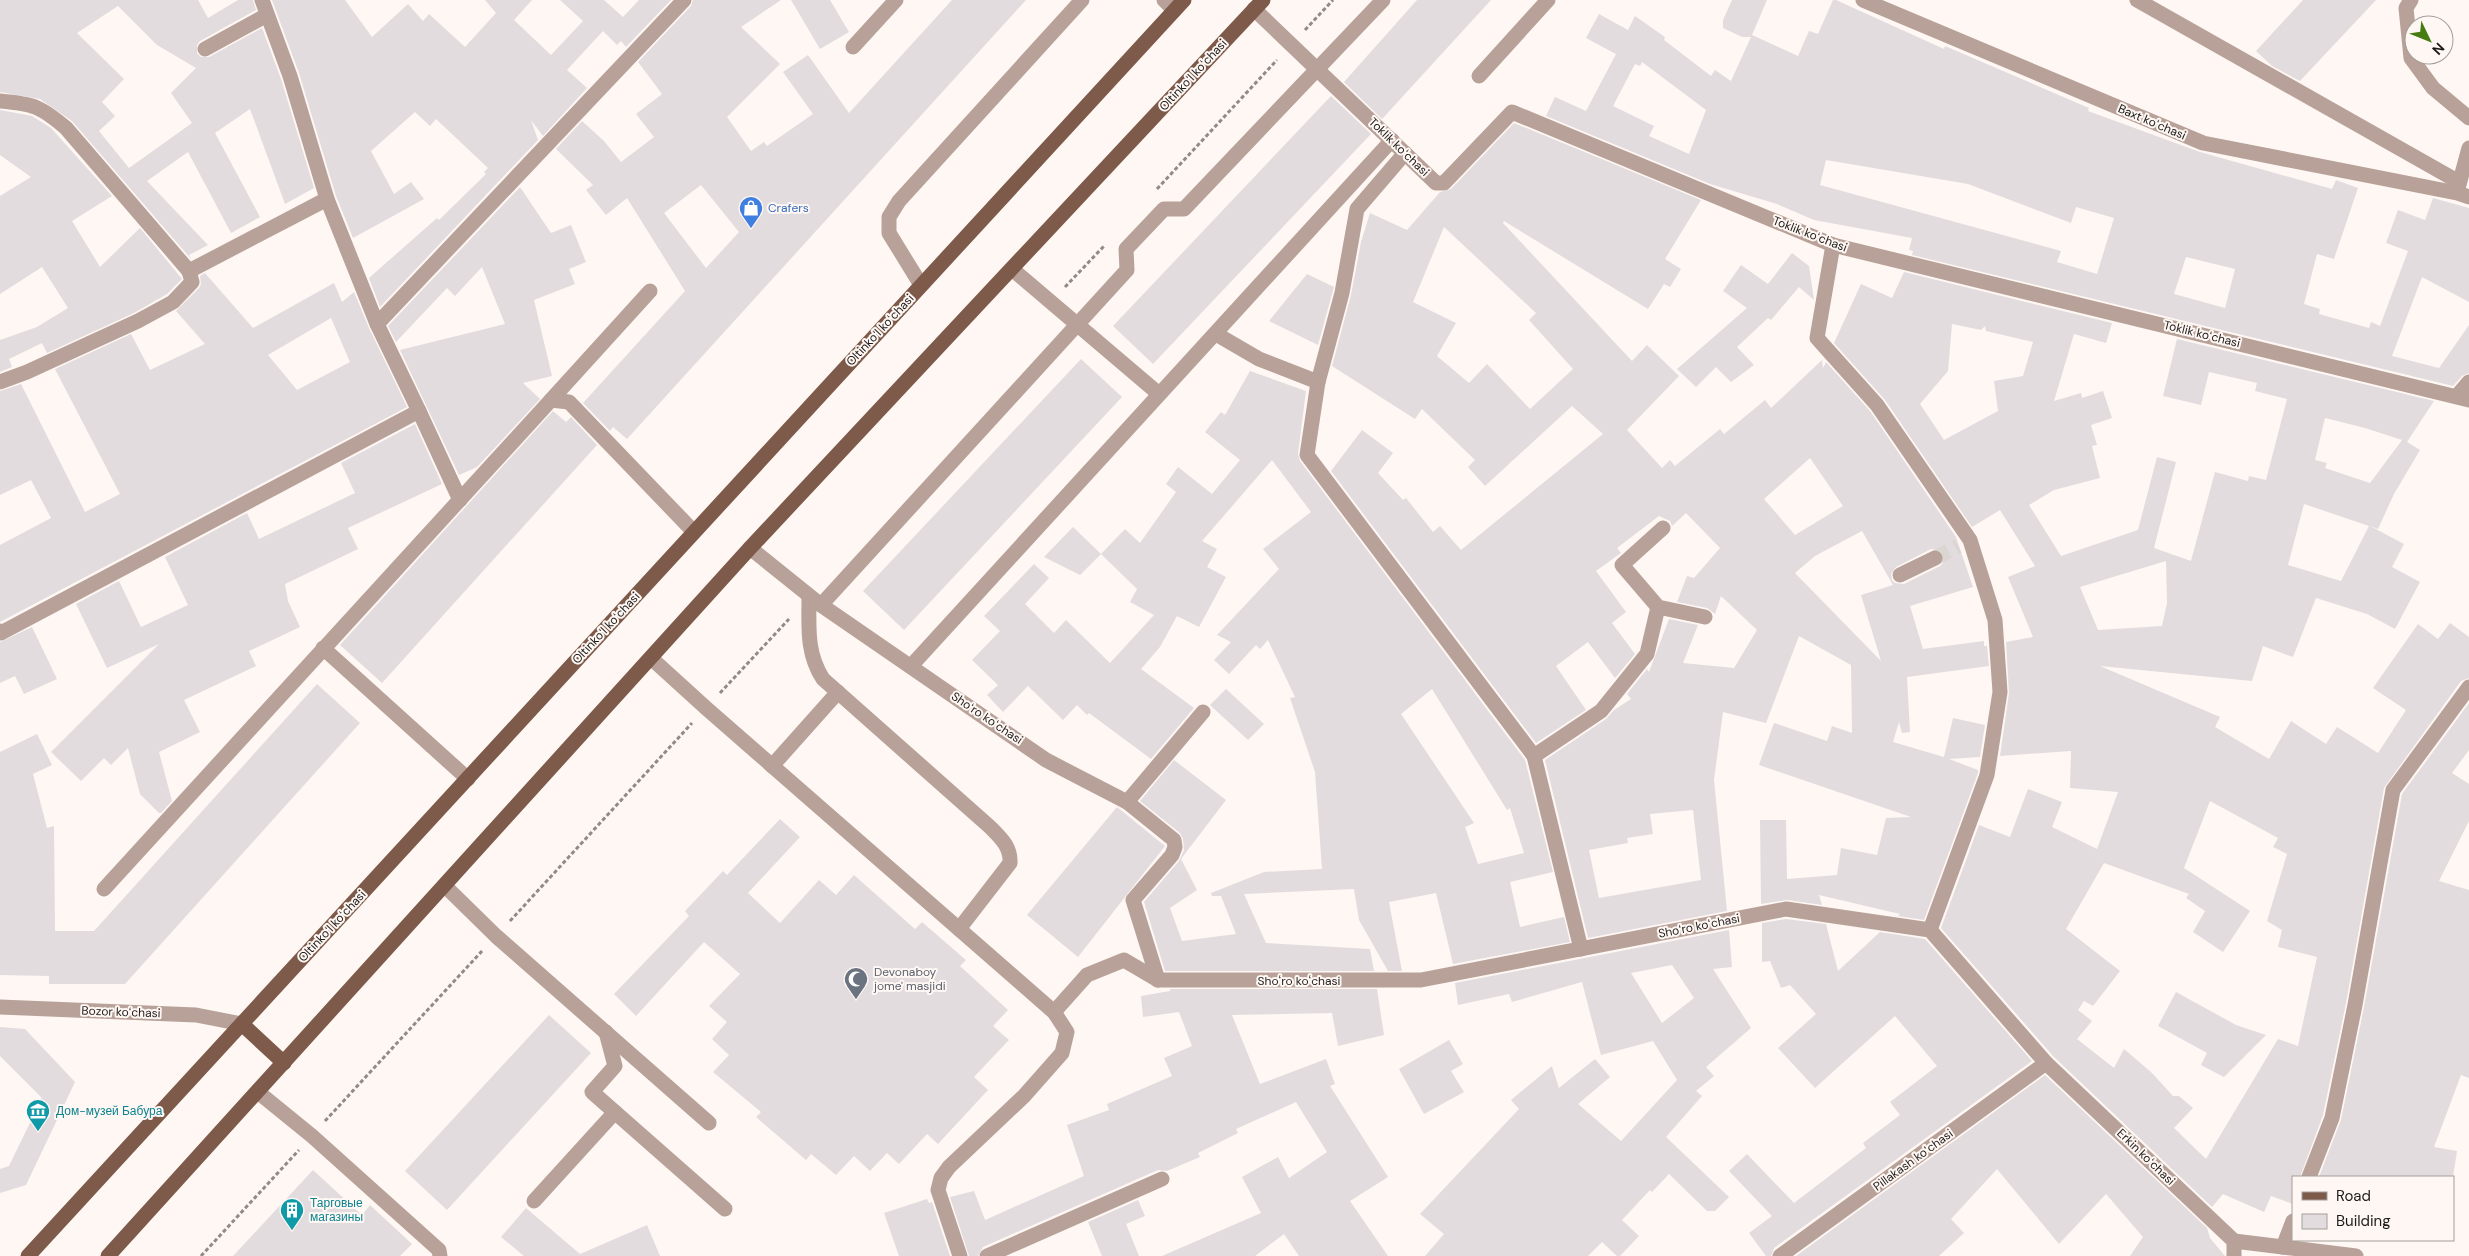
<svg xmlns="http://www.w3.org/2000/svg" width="2469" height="1256" viewBox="0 0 2469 1256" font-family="'DM Sans',sans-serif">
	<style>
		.building { fill: #e3dcdf; fill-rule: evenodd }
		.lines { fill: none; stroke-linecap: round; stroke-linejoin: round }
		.minor-tunnel { stroke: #dcd6d2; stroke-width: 15; stroke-dasharray: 15 8; stroke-linecap: butt }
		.path { stroke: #908b88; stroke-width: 3; stroke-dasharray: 4 2.5; stroke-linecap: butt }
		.minor { stroke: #b7a198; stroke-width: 15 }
		.major { stroke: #7d5a49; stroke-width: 15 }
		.labels { text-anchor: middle; stroke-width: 4; stroke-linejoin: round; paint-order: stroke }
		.street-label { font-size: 12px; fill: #1d1b19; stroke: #fef7f3 }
		.shop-label { font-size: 12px; fill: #366cbe; stroke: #fef7f3; text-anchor: start }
		.worship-label { font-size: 12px; fill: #5b616d; stroke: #fef7f3; text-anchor: start }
		.culture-label { font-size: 12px; fill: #0d838f; stroke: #fef7f3; text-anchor: start }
	</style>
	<rect width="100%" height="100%" fill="#fef7f3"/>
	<g class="building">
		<path d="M0,0H198L208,18L238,0H253L256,10L200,41L197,45V53L201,57H209L262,28L281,79L314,188L285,204L250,109L215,133L260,217L231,233L188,152L147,181L208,245L189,255L191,259L72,121L40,99L0,92ZM118,6L157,45L196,68L171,93L192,123L129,168L99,131L115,116L102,102L124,79L77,33Z"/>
		<path d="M272,0H345L372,37L408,4L423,21L429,14L465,47L496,13L485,0H532L514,20L551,55L583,21L560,0H604L623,17L639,0H671L626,47L621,41L617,45L603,31L567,70L587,88L543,136L531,120L538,140L380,307L369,278L437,218L439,220L486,174L484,172L488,168L436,119L430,126L415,112L371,151L394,194L411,182L424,199L353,238L336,196L299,73Z"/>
		<path d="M693,0H781L741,27L780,64L727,117L751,151L764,142L767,146L813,114L783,72L808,55L849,113L952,0H1026L627,439L613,427L610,431L583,403L685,291L627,198L606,215L586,190L593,185L556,149L582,121L604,141L621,162L654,137L636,114L662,94L638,62L691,6ZM701,185L739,232L706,268L664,213Z"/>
		<path d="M791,0H830L849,32L820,49Z"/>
		<path d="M1417,0H1491L1382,119L1344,82Z"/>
		<path d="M1732,0H1767L1752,35L1798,56L1809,31L1818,34L1833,0H1836L1944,49L1945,46L2089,108L2088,111L2200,152L2332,189L2336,180L2358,188L2334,259L2317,254L2304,304L2320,309L2319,314L2369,328L2371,322L2380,326L2408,251L2386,243L2398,210L2425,220L2433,198L2469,208V302L2422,277L2392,356L2439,368L2469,325V373L2462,376L2453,386L1912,255L1913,251L1909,250L1912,238L1814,220L1777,204L1710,184L1546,116L1555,97L1586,111L1616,54L1586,38L1599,14L1628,30L1635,16L1665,37L1664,40L1711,76L1715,70L1731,81L1751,37H1742L1723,28V20ZM1642,62L1706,110L1689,154L1649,136L1654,126L1613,106L1635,64L1640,66ZM1826,160L1968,184L2071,223L2076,207L2114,218L2097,274L2057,262L2061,251L1820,185ZM2186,257L2235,269L2225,308L2174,294Z"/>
		<path d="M2303,0H2376L2300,81L2272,66L2256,51Z"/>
		<path d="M1331,96L1371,134L1153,364L1113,326Z"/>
		<path d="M0,110L32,116L51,128L112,196L72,221L100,267L140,228L182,279L167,294L134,313L47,353L42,343L9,359L12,367L0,372V340L37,327L68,308L42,267L0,294V196L31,177L0,155Z"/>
		<path d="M1514,123L1701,200L1665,259L1681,269L1670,287L1664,284L1648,309L1504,221L1503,223L1632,361L1647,345L1679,376L1627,430L1662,468L1670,460L1675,466L1720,429L1724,434L1765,400L1771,408L1822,360L1823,368L1826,362L1870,411L1956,537L1973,587L1910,606L1923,649L1984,641V646H1987L1989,666L1907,677L1910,732L1902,733L1899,722L1893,742L1944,757L1953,718L1985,725L1980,757L1949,759L1978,770V773L1924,920L1898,916L1900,914L1819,895L1822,905L1787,900L1761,904L1760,820H1786L1787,879L1837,875L1841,848L1877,855L1886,818L1911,817L1759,765L1774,723L1827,741L1832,726L1852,733L1851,665L1799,636L1766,723L1723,712L1714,780L1727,911L1588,938L1545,760L1606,719L1614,710L1631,699L1627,694L1647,669L1649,672L1669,619L1698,625L1683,663L1734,668L1757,630L1721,596L1715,614L1707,608L1677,602L1687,576L1694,578L1720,548L1686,513L1672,526L1670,521L1659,516L1617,548L1621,553L1596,571L1626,612L1612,623L1635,654L1615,678L1588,642L1556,666L1586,710L1536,743L1331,471L1362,430L1393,453L1378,473L1403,500L1406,498L1433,532L1440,526L1461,550L1603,434L1572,406L1485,486L1468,467L1475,460L1422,409L1415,419L1332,366L1351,295L1361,242L1370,213L1407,230L1440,192L1451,189ZM1444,227L1536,313L1529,320L1573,369L1530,409L1487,364L1469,383L1437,356L1456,323L1413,302ZM1810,458L1843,506L1795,535L1764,499ZM1862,531L1893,585L1861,595L1881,661L1795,573L1815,556ZM1931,549L1940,550L1944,554L1943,563L1940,566L1904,584L1895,583L1892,580L1891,574L1896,567ZM1693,810L1701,880L1599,898L1589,850L1628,843L1627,838L1653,834L1650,814Z"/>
		<path d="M520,187L551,233L571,225L586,262L569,269L575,284L534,300L552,376L523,383L540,399L477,467L459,475L400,350L505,324L482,267L455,296L447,288L396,342L388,326Z"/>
		<path d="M1792,253L1809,266L1814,300L1799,287L1771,320L1768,318L1737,347L1754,365L1731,382L1716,367L1696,387L1677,369L1747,308L1723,291L1741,265L1768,284Z"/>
		<path d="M1904,272L2112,323L2106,343L2074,334L2054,401L2081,393L2082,398L2103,391L2112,418L2091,425L2097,445L2092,446L2100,478L2054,490L2029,505L2061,556L2138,530L2157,457L2176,462L2154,548L2191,561L2215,472L2248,481L2249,476L2266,480L2287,399L2255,391L2257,383L2209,372L2201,405L2163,396L2177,339L2434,401L2407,442L2420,450L2394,494L2378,529L2370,526L2404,544L2392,567L2420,582L2395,629L2367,614L2316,598L2293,657L2263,646L2252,681L2100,666L2220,717L2215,727L2269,759L2291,721L2326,744L2337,727L2378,753L2406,710L2373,688L2418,624L2438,639L2450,623L2469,637V678L2461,681L2384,788L2346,1003L2323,1115L2300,1177H2293V1204L2271,1196L2264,1212L2223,1194L2212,1207L2053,1056L1941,928L1979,825L2010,837L2028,789L2062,802L2052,827L2097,849L2118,792L2070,788L2071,751L2000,756L2009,693L2006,642L2033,637L2008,577L2035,566L2000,510L1972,527L1885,400L1834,343L1861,284L1892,298ZM1952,324L1981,330L1985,326L1986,331L2033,342L2023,376L1994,381L1998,411L1944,440L1920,404L1948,371ZM2325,418L2365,428L2402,440L2370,483L2325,468L2327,463L2315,460ZM2304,504L2369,526L2341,581L2288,565ZM2166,561L2167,603L2162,626L2098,630L2080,587ZM2210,801L2278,838L2273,847L2287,854L2267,921L2282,930L2278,947L2317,957L2298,1046L2278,1039L2206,1159L2174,1128L2193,1108L2179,1096H2173L2152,1073L2124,1049L2114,1068L2077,1039L2092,1021L2078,1010L2084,1001L2093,1006L2120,971L2066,929L2104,863L2189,894L2186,898L2205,911L2193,932L2223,952L2250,911L2184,868Z"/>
		<path d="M205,273L253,328L334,283L342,302L354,292L369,328L407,407L0,622V545L51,518L31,480L0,495V391L21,384L85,512L120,494L55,369L131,334L150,370L205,344L176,311L199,288L201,284L200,276ZM331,318L350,362L297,390L268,355Z"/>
		<path d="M1307,274L1334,287L1318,345L1269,321Z"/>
		<path d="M1081,359L1122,397L904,630L863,591Z"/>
		<path d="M1250,371L1306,391L1298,454L1300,461L1525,760L1553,872L1510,882L1520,927L1564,917L1570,942L1453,964L1436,893L1389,902L1402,971H1388L1359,920L1354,889L1244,894L1266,943L1370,949L1374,971H1165L1144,902L1179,861L1184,850L1183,839L1180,833L1140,801L1174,760L1226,800L1181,859L1197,890L1170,908L1182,941L1236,934L1221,896H1212L1211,893L1264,872L1322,869L1315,772L1290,698L1295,697L1268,640L1260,649L1256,645L1229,674L1214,660L1231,642L1217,635L1279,569L1263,549L1311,512L1272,460L1202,541L1217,549L1207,567L1226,577L1199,627L1177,616L1160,647L1141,669L1194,708L1151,759L1089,713L1087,715L1077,705L1063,720L1028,686L1003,712L987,695L998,685L972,660L1000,631L984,616L1034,564L1049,578L1025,604L1054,633L1066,620L1110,663L1154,615L1130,602L1137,589L1101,554L1125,529L1140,543L1176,492L1166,484L1178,467L1212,494L1240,460L1205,432L1221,412L1225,415ZM1432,689L1507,810L1510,808L1524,853L1478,864L1465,827L1474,823L1401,714Z"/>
		<path d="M553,411L566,422L571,417L597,445L382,683L340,645Z"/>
		<path d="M415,424L442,484L348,528L358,549L285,584L288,601L300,627L249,651L256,666L184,700L200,732L159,752L172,801L161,813H159L140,794L128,748L111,765L104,758L81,781L51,752L159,644L107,668L76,604L119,581L141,627L188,605L165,557L247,513L259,539L355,493L341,463Z"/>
		<path d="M1073,527L1101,554L1080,575L1044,557Z"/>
		<path d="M32,627L57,679L24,694L15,676L0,683V642Z"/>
		<path d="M317,684L360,723L125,984H49V976L0,975V752L37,734L52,765L33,774L47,828L54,826L55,931H94Z"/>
		<path d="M1226,689L1264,724L1248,740L1210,705Z"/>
		<path d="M2469,703V750L2452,773L2469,784V821L2439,881L2469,890V1078L2461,1075L2434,1147L2457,1151L2453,1177H2319L2341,1120L2364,1007L2402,794Z"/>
		<path d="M1117,807L1165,846L1078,957L1027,915Z"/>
		<path d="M780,819L800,837L748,893L780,923L819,880L836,895L854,875L915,929L922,922L966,960L960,966L1008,1010L993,1026L1009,1040L974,1077L988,1090L938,1144L927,1134L899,1164L887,1153L870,1171L854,1156L836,1175L811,1154L806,1160L756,1117L761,1112L713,1072L729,1055L712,1039L727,1022L709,1006L740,974L704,942L636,1016L614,994L689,916L685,911L723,871L727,875Z"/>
		<path d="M1786,919L1826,924L1838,971L1880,932L1925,939L2032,1061L1774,1248L1771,1256H1766L1749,1233L1772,1216L1729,1171L1747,1154L1794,1203L1866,1148L1863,1143L1900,1115L1890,1102L1937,1066L1895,1016L1815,1088L1778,1048L1816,1014L1790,985L1781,988L1770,961L1762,962V923Z"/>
		<path d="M1729,930L1732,967L1713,969L1751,1028L1706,1067L1714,1076L1696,1091L1702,1096L1666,1137L1729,1197L1715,1211H1707L1669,1174L1652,1192L1650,1190L1622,1220L1639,1236L1620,1256H1617L1602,1242L1588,1256H1425L1444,1234L1420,1214L1519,1109L1511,1100L1552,1066L1559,1088L1595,1059L1610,1077L1578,1104L1621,1141L1677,1080L1653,1041L1601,1055L1582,982L1512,1002L1509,994L1458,1005L1455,983ZM1672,965L1694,998L1662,1023L1631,973Z"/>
		<path d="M1170,989H1377L1384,1035L1338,1046L1332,1013L1232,1015L1260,1084L1326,1059L1335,1084L1330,1086L1388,1177L1350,1201L1388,1256H1299L1284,1234L1255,1256H1162L1261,1213L1242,1177L1278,1157L1289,1178L1327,1152L1296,1102L1236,1129L1238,1133L1198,1153L1200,1157L1167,1171L1158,1170L983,1247L978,1256H969L950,1197L974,1191L985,1220L1084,1176L1067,1125L1109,1110L1107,1104L1172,1076L1164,1058L1192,1046L1179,1012L1143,1017L1141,996L1170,991Z"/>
		<path d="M2176,992L2236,1025L2266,1035L2224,1077L2201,1065L2207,1053L2158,1026Z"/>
		<path d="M549,1015L591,1053L447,1210L405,1171Z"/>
		<path d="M0,1027L25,1029L75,1082L26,1185L0,1193V1169L9,1166L42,1098L0,1056Z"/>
		<path d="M1449,1040L1463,1064L1451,1071L1464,1092L1424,1114L1399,1069Z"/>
		<path d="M2045,1075L2207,1228L2210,1238L2225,1256H2130L2143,1237L2106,1194L2059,1244L1997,1169L1951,1219L1964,1233L1939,1256H1796Z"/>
		<path d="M313,1170L362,1215L370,1205L412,1244L400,1256H233Z"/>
		<path d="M927,1199L929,1203L932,1202L950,1256H899L884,1213Z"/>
		<path d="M1138,1200L1145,1216L1126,1224L1139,1256H1102L1088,1222Z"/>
		<path d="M526,1208L580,1254L647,1225L660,1256H524L501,1237Z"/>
	</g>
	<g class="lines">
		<path class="minor-tunnel" d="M1935,558L1958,546"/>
		<g class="path">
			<path d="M1305,30L1333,0"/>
			<path d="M1157,189L1277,60"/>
			<path d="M1065,287L1105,245"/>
			<path d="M720,693L789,619"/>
			<path d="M510,921L692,723"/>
			<path d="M325,1121L482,951"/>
			<path d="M201,1256L299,1150"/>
		</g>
		<g class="minor">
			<path d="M262,0L290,76L327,199L377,324L419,411L460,500"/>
			<path d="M1164,0L1174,10"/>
			<path d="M1863,0L2203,143L2457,193L2469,197"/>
			<path d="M2137,0L2459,182"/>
			<path d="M2411,0L2406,8L2411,58L2433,88L2469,118"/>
			<path d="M1254,9L1436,183H1444L1512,112L1833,245L2469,400"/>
			<path d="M853,47L896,0"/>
			<path d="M205,49L267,15"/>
			<path d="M1479,76L1548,0"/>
			<path d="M0,101C34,104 40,106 66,128L189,271"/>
			<path d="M1405,153L1357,209L1342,293L1318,382L1307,455L1534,756L1581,949"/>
			<path d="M2457,192L2469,148"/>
			<path d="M1833,245L1817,338L1877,405L1970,540L1995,620L2000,692L1987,775L1930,930"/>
			<path d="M1012,269L1159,394"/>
			<path d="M921,285L889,233V217L899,201L1082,0"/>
			<path d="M377,324L684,0"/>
			<path d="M1216,334L1259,359L1318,382"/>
			<path d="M0,382L27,372L138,321L173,302L192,282L189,271L327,199"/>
			<path d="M2457,396L2469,382"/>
			<path d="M551,400L650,291"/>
			<path d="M1663,528L1622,565L1658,607L1705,617"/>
			<path d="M750,548L821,605L1046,760L1127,802L1174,840L1175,847L1172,855L1133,900L1158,980H1421L1786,909L1930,930L2046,1063L2234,1241V1256"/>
			<path d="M1900,575L1935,558"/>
			<path d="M809,596C809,626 806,653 823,679L990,827C1001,838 1011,847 1010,863L959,929"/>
			<path d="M821,605L1127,270L1126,249L1164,209H1184L1383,0"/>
			<path d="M0,631L1,633L419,411"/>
			<path d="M323,648L468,779"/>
			<path d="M651,658L706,708L1054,1012L1067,1032L1062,1053L1024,1096L949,1167L941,1178L938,1190L960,1256"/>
			<path d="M911,666L1392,140"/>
			<path d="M1534,756L1601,711L1647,654L1658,607"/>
			<path d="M772,766L838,692"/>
			<path d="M1127,802L1203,712"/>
			<path d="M445,886L496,936L709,1123"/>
			<path d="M104,889L551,400L569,402L694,532"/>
			<path d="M0,1007L196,1015L242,1024"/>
			<path d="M1054,1012L1087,975L1124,960L1158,980"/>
			<path d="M606,1032L615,1066L592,1092L725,1209"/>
			<path d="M258,1092L312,1136L439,1250L440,1256"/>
			<path d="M2309,1177L2332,1118L2355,1005L2393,790L2469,687"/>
			<path d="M534,1201L615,1112"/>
			<path d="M2234,1241L2356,1256"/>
			<path d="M2283,1247L2293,1221"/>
			<path d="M987,1256L1162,1179"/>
			<path d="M1780,1256L2046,1063"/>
		</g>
		<g class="major">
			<path d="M242,1024L284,1063"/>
			<path d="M28,1256L1184,0"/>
			<path d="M108,1256L750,548L1263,0"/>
		</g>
	</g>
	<defs>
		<g id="shop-pin" transform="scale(1.25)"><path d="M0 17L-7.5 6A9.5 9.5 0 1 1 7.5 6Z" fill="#3f7fe0" stroke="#fef7f3"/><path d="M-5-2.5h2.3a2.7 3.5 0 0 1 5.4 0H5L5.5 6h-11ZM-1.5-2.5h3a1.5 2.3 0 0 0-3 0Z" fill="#fff"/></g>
		<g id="mosque-pin" transform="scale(1.25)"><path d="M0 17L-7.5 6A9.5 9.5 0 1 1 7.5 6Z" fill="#6b7280" stroke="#fef7f3"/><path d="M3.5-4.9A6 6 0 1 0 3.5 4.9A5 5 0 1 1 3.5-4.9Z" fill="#fff"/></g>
		<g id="museum-pin" transform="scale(1.25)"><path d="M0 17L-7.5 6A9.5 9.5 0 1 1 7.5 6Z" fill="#0f9aa8" stroke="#fef7f3"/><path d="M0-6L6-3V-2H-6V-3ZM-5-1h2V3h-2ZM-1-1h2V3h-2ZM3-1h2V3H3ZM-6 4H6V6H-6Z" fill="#fff"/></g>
		<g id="building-pin" transform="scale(1.25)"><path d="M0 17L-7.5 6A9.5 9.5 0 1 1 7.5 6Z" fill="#0f9aa8" stroke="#fef7f3"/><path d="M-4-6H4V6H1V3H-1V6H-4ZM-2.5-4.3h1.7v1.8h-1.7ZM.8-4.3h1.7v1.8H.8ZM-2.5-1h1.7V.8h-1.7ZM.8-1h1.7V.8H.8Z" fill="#fff"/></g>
	</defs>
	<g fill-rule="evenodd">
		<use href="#shop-pin" x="751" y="208"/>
		<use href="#mosque-pin" x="856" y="979"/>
		<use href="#museum-pin" x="38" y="1111"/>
		<use href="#building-pin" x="292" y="1210"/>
	</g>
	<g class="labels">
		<g class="street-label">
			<text transform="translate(1193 75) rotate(-47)" y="4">Oltinkoʻl koʻchasi</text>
			<text transform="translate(2152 122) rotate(23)" y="4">Baxt koʻchasi</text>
			<text transform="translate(1399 147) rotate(44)" y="4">Toklik koʻchasi</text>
			<text transform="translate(1810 234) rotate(21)" y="4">Toklik koʻchasi</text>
			<text transform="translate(880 330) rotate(-47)" y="4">Oltinkoʻl koʻchasi</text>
			<text transform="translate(2202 334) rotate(14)" y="4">Toklik koʻchasi</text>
			<text transform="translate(606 628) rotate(-47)" y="4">Oltinkoʻl koʻchasi</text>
			<text transform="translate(987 718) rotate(34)" y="4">Shoʻro koʻchasi</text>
			<text transform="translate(332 926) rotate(-47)" y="4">Oltinkoʻl koʻchasi</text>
			<text transform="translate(1699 926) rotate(-11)" y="4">Shoʻro koʻchasi</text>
			<text x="1299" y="985">Shoʻro koʻchasi</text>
			<text transform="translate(121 1012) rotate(2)" y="4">Bozor koʻchasi</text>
			<text transform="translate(2146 1157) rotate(44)" y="4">Erkin koʻchasi</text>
			<text transform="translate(1913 1160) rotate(-36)" y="4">Pillakash koʻchasi</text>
		</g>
		<g class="shop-label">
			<text x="768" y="212">Crafers</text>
		</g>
		<g class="worship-label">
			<text x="874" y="976">Devonaboy<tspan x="874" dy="14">jome' masjidi</tspan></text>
		</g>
		<g class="culture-label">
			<text x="56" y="1115">Дом-музей Бабура</text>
			<text x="310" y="1207">Тарговые<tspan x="310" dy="14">магазины</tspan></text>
		</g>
	</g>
	<rect x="2292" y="1176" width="162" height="65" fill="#fef7f3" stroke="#a49f9c"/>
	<rect x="2302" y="1192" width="25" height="8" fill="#7d5a49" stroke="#a49f9c"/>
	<text x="2336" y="1201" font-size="15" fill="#1d1b19">Road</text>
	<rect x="2302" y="1214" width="25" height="15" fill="#e3dcdf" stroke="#a49f9c"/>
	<text x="2336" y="1226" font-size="15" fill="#1d1b19">Building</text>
	<g transform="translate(2429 40) rotate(133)"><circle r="24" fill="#fef7f3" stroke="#a49f9c"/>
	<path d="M0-4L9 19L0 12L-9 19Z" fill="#467d12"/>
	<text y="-8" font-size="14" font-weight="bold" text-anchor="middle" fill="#1d1b19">N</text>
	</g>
</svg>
